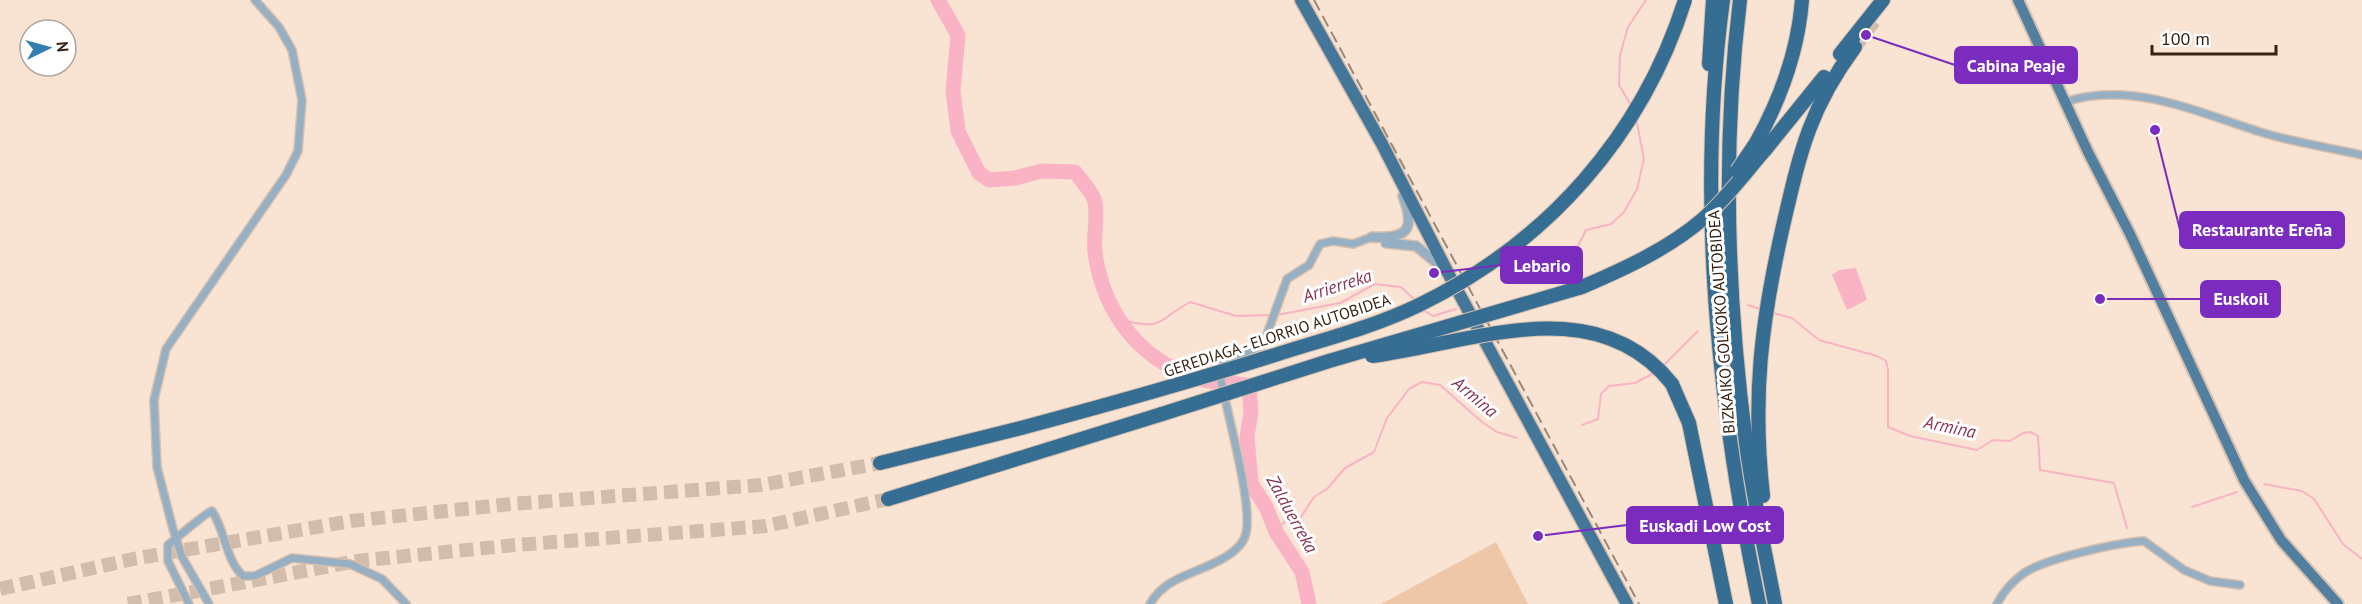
<svg xmlns="http://www.w3.org/2000/svg" width="2362" height="604" viewBox="0 0 2362 604" font-family="'PT Sans',sans-serif">
	<style>
		.green { fill: #edc7a7 }
		.water { fill: #f9b3c5 }
		.lines { fill: none; stroke-linecap: round; stroke-linejoin: round }
		.stream { stroke: #f9b3c5; stroke-width: 2 }
		.river { stroke: #f9b3c5; stroke-width: 15 }
		.motorway-tunnel { stroke: #d2bdac; stroke-width: 14; stroke-dasharray: 14 7; stroke-linecap: butt }
		.minor-casing { stroke: #d6c0af; stroke-width: 10 }
		.tertiary-casing { stroke: #d6c0af; stroke-width: 12 }
		.primary-casing { stroke: #d6c0af; stroke-width: 14 }
		.trunk-casing { stroke: #d6c0af; stroke-width: 15 }
		.motorway-casing { stroke: #d6c0af; stroke-width: 16 }
		.minor { stroke: #97afc2; stroke-width: 7 }
		.tertiary { stroke: #97afc2; stroke-width: 9 }
		.primary { stroke: #527fa0; stroke-width: 10 }
		.trunk { stroke: #44769a; stroke-width: 12 }
		.motorway { stroke: #366d93; stroke-width: 14 }
		.rail { stroke: #9d8978; stroke-width: 2; stroke-dasharray: 12 6; stroke-linecap: butt }
		.motorway-bridge-casing { stroke: #d6c0af; stroke-width: 16; stroke-linecap: butt }
		.motorway-bridge { stroke: #366d93; stroke-width: 14 }
		.labels { text-anchor: middle; stroke-width: 6; stroke-linejoin: round; paint-order: stroke }
		.street-label { font-size: 16px; fill: #362312; stroke: #fff }
		.water-label { font-size: 18px; font-style: italic; fill: #873651; stroke: #fff }
		.leader { fill: none; stroke: #7b2cbf; stroke-width: 2 }
		.callout-dot { fill: #7b2cbf; stroke: #fff; stroke-width: 2 }
		.callout { fill: #7b2cbf; stroke: #7b2cbf; stroke-width: 2 }
		.callout-label { font-size: 18px; text-anchor: middle; font-weight: bold; fill: #fff }
	</style>
	<rect width="100%" height="100%" fill="#f9e3d2"/>
	<path class="green" d="M1496,542L1528,604H1381Z"/>
	<path class="water" d="M1856,268L1867,300L1847,310L1832,275L1839,270Z"/>
	<g class="lines">
		<g class="stream">
			<path d="M1632,107L1619,85L1620,55L1628,27L1646,0"/>
			<path d="M1558,266L1570,262L1586,230L1611,224L1624,212L1637,189L1644,159L1636,118"/>
			<path d="M1748,305L1760,309"/>
			<path d="M1422,309L1433,316L1456,309"/>
			<path d="M1773,313L1792,318L1819,340L1877,356L1886,361L1888,370V427L1910,436L1977,450L1993,440L2010,441L2023,433L2030,432L2038,436L2040,470L2114,483L2127,528"/>
			<path d="M1277,315L1340,303L1375,284L1401,287L1415,300"/>
			<path d="M1117,319C1163,331 1155,322 1190,302L1236,316L1271,315"/>
			<path d="M1662,367L1698,331"/>
			<path d="M1582,425L1598,419L1601,394L1609,386L1635,383L1654,373"/>
			<path d="M2264,484L2302,491L2314,499L2343,544L2362,559"/>
			<path d="M2192,507L2237,492"/>
			<path d="M1276,532L1289,516L1299,520L1314,497L1327,489L1345,468L1374,452L1387,418L1409,389L1422,382L1440,385L1482,422L1497,432L1517,438"/>
		</g>
		<path class="river" d="M938,0L958,35L953,91L958,131L979,173L989,180L1015,178L1042,171L1075,172C1081,180 1093,193 1095,202C1098,219 1093,236 1095,253C1104,315 1142,364 1204,380C1219,384 1234,382 1249,386L1251,412L1247,436L1251,483L1266,507L1276,532L1302,572L1309,604"/>
		<g class="motorway-tunnel">
			<path d="M1855,47L1874,21"/>
			<path d="M0,589L133,559L351,521L511,504L761,485L880,463"/>
			<path d="M128,604L357,561L515,545L766,526L888,499"/>
		</g>
		<g class="minor-casing">
			<g id="minor">
				<path d="M2065,102C2132,79 2203,115 2267,134C2298,143 2331,148 2362,155"/>
				<path d="M189,604L168,561V545C177,538 206,512 212,511C226,532 225,559 243,576H255L292,558L350,564L382,579L406,604"/>
				<path d="M209,604L182,557L173,529L157,467L154,400L166,349L286,175L298,151L302,100L292,50L279,27L255,0"/>
				<path d="M1150,604C1164,579 1190,575 1214,563C1227,557 1243,548 1246,533C1253,503 1226,410 1220,375L1223,363L1263,345L1287,279L1309,265L1320,244L1333,241L1353,244L1372,237"/>
				<path d="M1997,604C2003,592 2013,581 2024,573C2047,558 2116,543 2144,541L2184,570L2210,581L2240,585"/>
			</g>
		</g>
		<g class="tertiary-casing">
			<g id="tertiary">
				<path d="M1372,237C1407,239 1416,230 1403,196"/>
				<path d="M1386,243L1416,246L1444,269"/>
			</g>
		</g>
		<g class="primary-casing">
			<path id="primary" d="M2018,0L2088,152L2130,234L2244,480L2281,540L2338,604"/>
		</g>
		<g class="trunk-casing">
			<path id="trunk" d="M1301,0L1382,144L1448,273L1627,604"/>
		</g>
		<g class="motorway-casing">
			<g id="motorway">
				<path d="M1723,0C1696,200 1718,407 1759,604"/>
				<path d="M1740,0C1722,147 1727,297 1746,443C1753,497 1765,551 1775,604"/>
				<path d="M1840,54L1883,0"/>
				<path d="M1709,64L1713,0"/>
				<path d="M1756,143C1781,98 1798,52 1802,0"/>
				<path d="M1765,150L1824,77"/>
				<path d="M1672,384L1689,423L1726,604"/>
				<path d="M880,463L1021,428"/>
				<path d="M1763,496C1752,397 1761,323 1783,226C1800,153 1809,109 1855,47"/>
				<path d="M888,499L1162,414"/>
			</g>
		</g>
		<use href="#minor" class="minor"/>
		<use href="#tertiary" class="tertiary"/>
		<use href="#primary" class="primary"/>
		<use href="#trunk" class="trunk"/>
		<use href="#motorway" class="motorway"/>
		<path class="rail" d="M1314,0L1639,604"/>
		<g class="motorway-bridge-casing">
			<g id="motorway-bridge">
				<path d="M1737,171L1756,143"/>
				<path d="M1372,356C1472,343 1596,288 1672,384"/>
				<path d="M1162,414L1329,361L1582,287C1624,269 1668,249 1703,219C1726,199 1745,173 1765,150"/>
				<path d="M1021,428C1107,405 1193,381 1278,354C1325,339 1374,327 1419,305C1547,243 1642,136 1685,0"/>
			</g>
		</g>
		<use href="#motorway-bridge" class="motorway-bridge"/>
	</g>
	<g class="labels">
		<g class="street-label">
			<text transform="translate(1721 322) rotate(-94)" y="6">BIZKAIKO GOLKOKO AUTOBIDEA</text>
			<text transform="translate(1277 335) rotate(-18)" y="6">GEREDIAGA - ELORRIO AUTOBIDEA</text>
		</g>
		<g class="water-label">
			<text transform="translate(1337 286) rotate(-18)" y="6">Arrierreka</text>
			<text transform="translate(1475 397) rotate(40)" y="6">Armina</text>
			<text transform="translate(1950 427) rotate(12)" y="6">Armina</text>
			<text transform="translate(1292 514) rotate(61)" y="6">Zalduerreka</text>
		</g>
	</g>
	<path class="leader" d="M1866 35L1955 65M2155 130L2180 230M1434 273L1501 265M2100 299L2201 299M1538 536L1627 525"/>
	<g class="callout-dot">
		<circle cx="1866" cy="35" r="6"/>
		<circle cx="2155" cy="130" r="6"/>
		<circle cx="1434" cy="273" r="6"/>
		<circle cx="2100" cy="299" r="6"/>
		<circle cx="1538" cy="536" r="6"/>
	</g>
	<g class="callout">
		<rect x="1955" y="47" width="122" height="36" rx="6"/>
		<rect x="2180" y="212" width="164" height="36" rx="6"/>
		<rect x="1501" y="247" width="81" height="36" rx="6"/>
		<rect x="2201" y="281" width="79" height="36" rx="6"/>
		<rect x="1627" y="507" width="156" height="36" rx="6"/>
	</g>
	<g class="callout-label">
		<text x="2016" y="72">Cabina Peaje</text>
		<text x="2262" y="236">Restaurante Ereña</text>
		<text x="1542" y="272">Lebario</text>
		<text x="2241" y="305">Euskoil</text>
		<text x="1705" y="532">Euskadi Low Cost</text>
	</g>
	<g transform="translate(48 48) rotate(85)"><circle r="28" fill="#ffffff" stroke="#afa7a0" stroke-width="1.5"/>
	<path d="M0-4.5L10 22L0 15L-10 22Z" fill="#327eb1"/>
	<text y="-9" font-size="16" font-weight="bold" text-anchor="middle" fill="#362312">N</text>
	</g>
	<path d="M2152 45v9h124v-9" fill="none" stroke="#362312" stroke-width="3"/>
	<text x="2161" y="45" font-size="18" fill="#362312" stroke="#ffffff" stroke-width="4.5" paint-order="stroke">100 m</text>
</svg>
